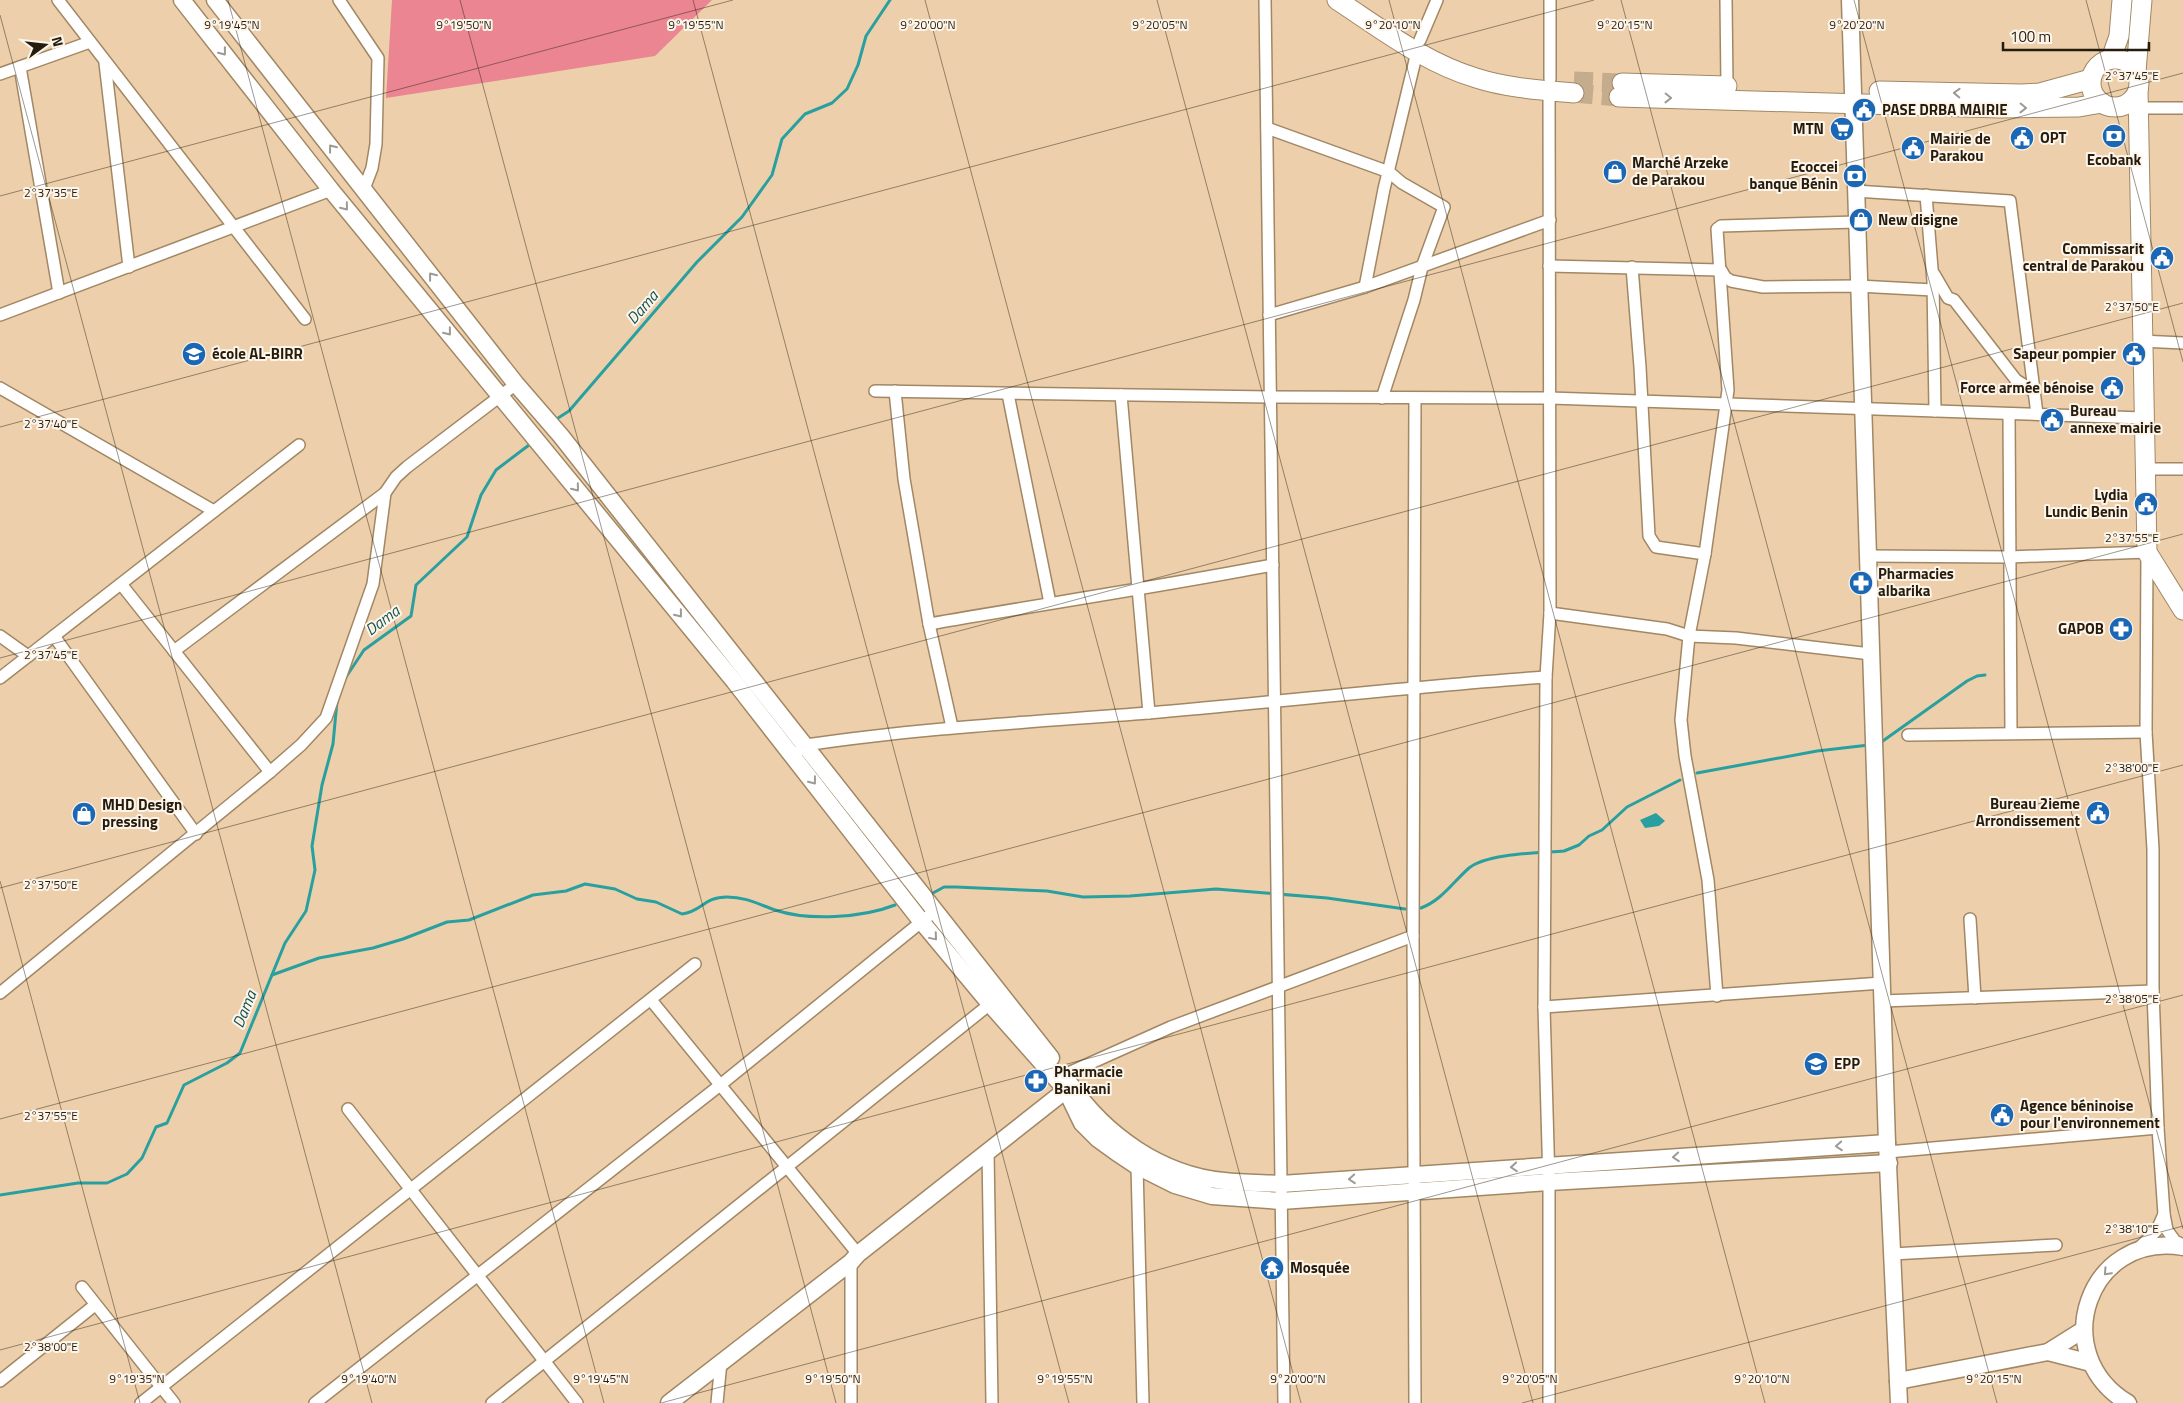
<svg xmlns="http://www.w3.org/2000/svg" width="2183" height="1403" viewBox="0 0 2183 1403" font-family="'Titillium Web',sans-serif">
	<style>
		.green { fill: #eb8591 }
		.water { fill: #29a09f }
		.lines { fill: none; stroke-linecap: round; stroke-linejoin: round }
		.stream { stroke: #29a09f; stroke-width: 3 }
		.primary-tunnel { stroke: #c5ac8c; stroke-width: 19; stroke-dasharray: 19 9; stroke-linecap: butt }
		.street-casing { stroke: #a28764; stroke-width: 14 }
		.secondary-casing { stroke: #a28764; stroke-width: 19 }
		.primary-casing { stroke: #a28764; stroke-width: 21 }
		.street { stroke: #fff; stroke-width: 11 }
		.secondary { stroke: #fff; stroke-width: 16 }
		.primary { stroke: #fff; stroke-width: 19 }
		.oneway { stroke: #9d9993 }
		.ticks { fill: none; stroke: #261c0e; stroke-width: 1; stroke-opacity: 0.45 }
		.labels { text-anchor: middle; stroke-width: 4; stroke-linejoin: round; paint-order: stroke }
		.poi-label { font-size: 15px; font-weight: bold; fill: #261c0e; stroke: #fef5ea; text-anchor: start }
		.water-label { font-size: 16px; font-style: italic; fill: #115352; stroke: #fef5ea }
		.ticks-label { font-size: 12px; text-anchor: middle; fill: #261c0e; stroke: #fef5ea; stroke-width: 4; stroke-linejoin: round; paint-order: stroke }
	</style>
	<rect width="100%" height="100%" fill="#edd0ab"/>
	<path class="green" d="M392,0H712L655,56L386,98Z"/>
	<path class="water" d="M1656,813L1665,821L1659,826L1645,828L1640,820Z"/>
	<g class="lines">
		<g class="stream">
			<path d="M555,420L569,411L697,262L742,217L772,175L782,139L805,114L832,103L847,89L858,65L866,36L890,0"/>
			<path d="M346,677L364,650L411,616L416,585L467,537L481,495L496,470L533,442"/>
			<path d="M1880,743L1967,681L1977,676L1985,675"/>
			<path d="M1697,773L1817,751L1869,745"/>
			<path d="M933,893L944,887H956L1047,891L1083,897L1130,896L1216,889L1327,898L1405,909"/>
			<path d="M1421,908C1442,900 1453,882 1469,868C1487,853 1540,853 1564,851L1579,845L1589,836L1602,830L1627,807L1680,780"/>
			<path d="M272,975L319,958L373,948L403,939L447,922L469,920L533,895L566,891L585,884L615,889L637,899L656,902L682,914C703,911 703,897 727,897C746,897 758,904 775,910C808,921 862,918 895,905"/>
			<path d="M0,1195L78,1183H107L127,1174L142,1158L156,1127L167,1123L184,1085L227,1063L240,1053L285,943L306,911L315,870L312,846L322,785L333,744L337,701"/>
		</g>
		<g class="primary-tunnel">
			<path d="M1574,81L1622,83"/>
			<path d="M1574,93L1619,97"/>
		</g>
		<g class="street-casing">
			<g id="street">
				<path d="M58,0L305,319"/>
				<path d="M339,0L378,58L376,144L372,168L364,189"/>
				<path d="M1265,0L1284,1403"/>
				<path d="M1726,0L1727,86"/>
				<path d="M1420,40L1437,0"/>
				<path d="M105,63L129,267"/>
				<path d="M20,67L59,293"/>
				<path d="M0,74L90,42"/>
				<path d="M1550,79V0"/>
				<path d="M1549,91L1550,613L1546,677L1544,1007L1549,1182V1403"/>
				<path d="M2138,108H2183"/>
				<path d="M1267,128L1389,172L1402,183L1444,207L1422,267L1414,300L1382,398"/>
				<path d="M1855,191L2010,201L2037,414"/>
				<path d="M1926,195L1933,281L1935,411"/>
				<path d="M1549,266L1721,270L1725,277L1731,281L1763,287L1858,286L1933,290"/>
				<path d="M1632,267L1640,367L1649,536L1656,547L1705,554"/>
				<path d="M1934,274L1948,298L1954,300L2016,380L2033,391"/>
				<path d="M1365,287L1384,189L1417,52"/>
				<path d="M0,315L331,190"/>
				<path d="M1269,315L1365,287L1550,220"/>
				<path d="M2141,341L2183,343"/>
				<path d="M0,388L214,511"/>
				<path d="M875,391L1270,397L1550,398L2143,418"/>
				<path d="M895,391L904,479L929,624L952,727"/>
				<path d="M1008,394L1050,603"/>
				<path d="M1121,395L1149,713"/>
				<path d="M1415,398L1413,936L1415,1403"/>
				<path d="M2009,414L2011,733"/>
				<path d="M2144,469H2183"/>
				<path d="M1867,556L2009,557L2147,552L2146,732L2153,849V991L2158,1128L2164,1214L2167,1230L2175,1241L2183,1245"/>
				<path d="M121,584L270,772"/>
				<path d="M1550,613L1667,629L1689,636L1736,638L1871,654"/>
				<path d="M929,624C1044,604 1158,587 1273,565"/>
				<path d="M0,636L28,656"/>
				<path d="M54,636L196,834"/>
				<path d="M174,651L385,493"/>
				<path d="M0,678L299,445"/>
				<path d="M1908,735L2146,732"/>
				<path d="M800,750L806,745C919,728 1033,722 1148,713C1280,702 1413,686 1546,677"/>
				<path d="M1970,919L1975,998"/>
				<path d="M0,993L270,772L301,745L326,718L373,584L385,493L396,477L407,467L516,384"/>
				<path d="M1717,996L1708,880L1685,756L1681,720L1689,636L1705,554L1728,390L1717,229L1721,226L1856,222"/>
				<path d="M651,1000L858,1254"/>
				<path d="M1882,1001L2153,991"/>
				<path d="M1544,1007L1882,983"/>
				<path d="M1064,1075L1171,1027L1413,936"/>
				<path d="M348,1109L577,1403"/>
				<path d="M988,1151L992,1403"/>
				<path d="M1888,1152L2158,1128"/>
				<path d="M1137,1166L1143,1403"/>
				<path d="M2139,1248L2157,1230L2164,1214"/>
				<path d="M1892,1254L2056,1245"/>
				<path d="M82,1287L174,1403"/>
				<path d="M0,1381L95,1305"/>
				<path d="M141,1403L695,964"/>
				<path d="M315,1403L719,1086L936,910"/>
				<path d="M492,1403L990,1004"/>
				<path d="M717,1403L721,1362"/>
				<path d="M851,1403V1262"/>
			</g>
		</g>
		<g class="secondary-casing">
			<g id="secondary">
				<path d="M182,0L331,190L734,681L921,921L990,1004L1066,1090L1082,1123L1098,1139L1116,1152L1137,1166L1175,1185L1212,1196L1281,1201L1549,1182L1889,1163"/>
				<path d="M215,0L516,384L561,436L1051,1058"/>
				<path d="M1850,0L1887,1143L1899,1403"/>
				<path d="M1070,1084C1105,1135 1161,1175 1224,1181C1243,1183 1262,1183 1281,1184L1887,1143"/>
				<path d="M2048,1352L2091,1363"/>
				<path d="M1898,1381L2048,1352L2083,1330"/>
				<path d="M669,1403L851,1262L858,1254L1066,1090L1073,1088"/>
				<path d="M2128,1403C2046,1354 2088,1231 2183,1247"/>
			</g>
		</g>
		<g class="primary-casing">
			<g id="primary">
				<path d="M1337,0C1380,28 1425,63 1476,78C1507,88 1541,90 1574,93"/>
				<path d="M2111,59L2119,36L2122,0"/>
				<circle cx="2115" cy="83" r="24"/>
				<path d="M2136,71L2142,0"/>
				<path d="M1622,83L1727,86"/>
				<path d="M2138,90L2147,552L2183,610"/>
				<path d="M1879,91L2022,94L2040,93L2091,79"/>
				<path d="M1619,97L2000,108L2079,107L2102,103"/>
			</g>
		</g>
		<use href="#street" class="street"/>
		<use href="#secondary" class="secondary"/>
		<use href="#primary" class="primary"/>
	</g>
	<defs><path id="oneway-chevron" d="M-2-3.5L2.5 0L-2 3.5" fill="none" stroke-width="1.6" stroke-linecap="round" stroke-linejoin="round" transform="scale(1.25)"/></defs>
	<g class="oneway">
		<use href="#oneway-chevron" transform="translate(223 52) rotate(52)"/>
		<use href="#oneway-chevron" transform="translate(1957 93) rotate(-178)"/>
		<use href="#oneway-chevron" transform="translate(1668 98) rotate(1)"/>
		<use href="#oneway-chevron" transform="translate(2023 108) rotate(1)"/>
		<use href="#oneway-chevron" transform="translate(332 148) rotate(-128)"/>
		<use href="#oneway-chevron" transform="translate(345 207) rotate(51)"/>
		<use href="#oneway-chevron" transform="translate(432 276) rotate(-128)"/>
		<use href="#oneway-chevron" transform="translate(448 332) rotate(51)"/>
		<use href="#oneway-chevron" transform="translate(576 488) rotate(51)"/>
		<use href="#oneway-chevron" transform="translate(679 614) rotate(51)"/>
		<use href="#oneway-chevron" transform="translate(813 781) rotate(52)"/>
		<use href="#oneway-chevron" transform="translate(934 937) rotate(50)"/>
		<use href="#oneway-chevron" transform="translate(1839 1146) rotate(176)"/>
		<use href="#oneway-chevron" transform="translate(1676 1157) rotate(176)"/>
		<use href="#oneway-chevron" transform="translate(1514 1167) rotate(176)"/>
		<use href="#oneway-chevron" transform="translate(1352 1179) rotate(176)"/>
		<use href="#oneway-chevron" transform="translate(2107 1272) rotate(133)"/>
	</g>
	<path class="ticks" d="M228,0L604,1403M460,0L836,1403M693,0L1069,1403M925,0L1301,1403M1157,0L1533,1403M1389,0L1765,1403M1621,0L1997,1403M1854,0L2183,1229M2086,0L2183,362M0,15L372,1403M0,196L733,0M0,427L1594,0M0,658L2183,73M0,881L140,1403M0,888L2183,303M0,1119L2183,534M0,1350L2183,765M661,1403L2183,995M1522,1403L2183,1226"/>
	<defs>
		<g id="civic-disc" transform="scale(1.25)"><circle r="9.5" fill="#1a67b6" stroke="#fef5ea"/><path d="M-.6-6.5H3V-4.5H.6V-3L4-1V1h2V6H-6V1h2V-1L-.6-3ZM-1.2 2.5V6h2.4V2.5Z" fill="#fff"/></g>
		<g id="supermarket-disc" transform="scale(1.25)"><circle r="9.5" fill="#1a67b6" stroke="#fef5ea"/><path d="M-6-5.5h2.5l.6 2H6L4.5 2H-2.5L-4.4-4H-6ZM-1.5 3.2a1.3 1.3 0 1 0 .1 0ZM3 3.2a1.3 1.3 0 1 0 .1 0Z" fill="#fff"/></g>
		<g id="bank-disc" transform="scale(1.25)"><circle r="9.5" fill="#1a67b6" stroke="#fef5ea"/><path d="M-6-4H6V4H-6ZM0-2.3a2.3 2.3 0 1 0 0 4.6a2.3 2.3 0 1 0 0-4.6Z" fill="#fff"/></g>
		<g id="shop-disc" transform="scale(1.25)"><circle r="9.5" fill="#1a67b6" stroke="#fef5ea"/><path d="M-5-2.5h2.3a2.7 3.5 0 0 1 5.4 0H5L5.5 6h-11ZM-1.5-2.5h3a1.5 2.3 0 0 0-3 0Z" fill="#fff"/></g>
		<g id="school-disc" transform="scale(1.25)"><circle r="9.5" fill="#1a67b6" stroke="#fef5ea"/><path d="M0-5L7-2L0 1L-7-2ZM-4 1L0 2.5L4 1V4Q0 6-4 4Z" fill="#fff"/></g>
		<g id="pharmacy-disc" transform="scale(1.25)"><circle r="9.5" fill="#1a67b6" stroke="#fef5ea"/><path d="M-2-6h4v4h4v4h-4v4h-4v-4h-4v-4h4Z" fill="#fff"/></g>
		<g id="temple-disc" transform="scale(1.25)"><circle r="9.5" fill="#1a67b6" stroke="#fef5ea"/><path d="M0-6L5-2H3V0L6.5 2.5H4V6H1.5V3h-3V6H-4V2.5H-6.5L-3 0V-2H-5Z" fill="#fff"/></g>
	</defs>
	<g fill-rule="evenodd">
		<use href="#civic-disc" x="1864" y="110"/>
		<use href="#supermarket-disc" x="1842" y="129"/>
		<use href="#bank-disc" x="2114" y="136"/>
		<use href="#civic-disc" x="2022" y="138"/>
		<use href="#civic-disc" x="1913" y="148"/>
		<use href="#shop-disc" x="1615" y="172"/>
		<use href="#bank-disc" x="1855" y="176"/>
		<use href="#shop-disc" x="1861" y="220"/>
		<use href="#civic-disc" x="2162" y="258"/>
		<use href="#school-disc" x="194" y="354"/>
		<use href="#civic-disc" x="2134" y="354"/>
		<use href="#civic-disc" x="2112" y="388"/>
		<use href="#civic-disc" x="2052" y="420"/>
		<use href="#civic-disc" x="2146" y="504"/>
		<use href="#pharmacy-disc" x="1861" y="583"/>
		<use href="#pharmacy-disc" x="2121" y="629"/>
		<use href="#civic-disc" x="2098" y="813"/>
		<use href="#shop-disc" x="84" y="814"/>
		<use href="#school-disc" x="1816" y="1064"/>
		<use href="#pharmacy-disc" x="1036" y="1081"/>
		<use href="#civic-disc" x="2002" y="1115"/>
		<use href="#temple-disc" x="1272" y="1268"/>
	</g>
	<g class="labels">
		<g class="poi-label">
			<text x="1882" y="115">PASE DRBA MAIRIE</text>
			<text x="1824" y="134" text-anchor="end">MTN</text>
			<text x="2040" y="143">OPT</text>
			<text x="1930" y="144">Mairie de<tspan x="1930" dy="17">Parakou</tspan></text>
			<text x="2114" y="165" text-anchor="middle">Ecobank</text>
			<text x="1632" y="168">Marché Arzeke<tspan x="1632" dy="17">de Parakou</tspan></text>
			<text x="1838" y="172" text-anchor="end">Ecoccei<tspan x="1838" dy="17">banque Bénin</tspan></text>
			<text x="1878" y="225">New disigne</text>
			<text x="2144" y="254" text-anchor="end">Commissarit<tspan x="2144" dy="17">central de Parakou</tspan></text>
			<text x="212" y="359">école AL-BIRR</text>
			<text x="2116" y="359" text-anchor="end">Sapeur pompier</text>
			<text x="2094" y="393" text-anchor="end">Force armée bénoise</text>
			<text x="2070" y="416">Bureau<tspan x="2070" dy="17">annexe mairie</tspan></text>
			<text x="2128" y="500" text-anchor="end">Lydia<tspan x="2128" dy="17">Lundic Benin</tspan></text>
			<text x="1878" y="579">Pharmacies<tspan x="1878" dy="17">albarika</tspan></text>
			<text x="2104" y="634" text-anchor="end">GAPOB</text>
			<text x="2080" y="809" text-anchor="end">Bureau 2ieme<tspan x="2080" dy="17">Arrondissement</tspan></text>
			<text x="102" y="810">MHD Design<tspan x="102" dy="17">pressing</tspan></text>
			<text x="1834" y="1069">EPP</text>
			<text x="1054" y="1077">Pharmacie<tspan x="1054" dy="17">Banikani</tspan></text>
			<text x="2020" y="1111">Agence béninoise<tspan x="2020" dy="17">pour l'environnement</tspan></text>
			<text x="1290" y="1273">Mosquée</text>
		</g>
		<g class="water-label">
			<text transform="translate(642 307) rotate(-49)" y="6">Dama</text>
			<text transform="translate(382 620) rotate(-37)" y="6">Dama</text>
			<text transform="translate(244 1009) rotate(-68)" y="6">Dama</text>
		</g>
	</g>
	<g class="ticks-label">
		<text x="232" y="29">9°19'45"N</text>
		<text x="464" y="29">9°19'50"N</text>
		<text x="696" y="29">9°19'55"N</text>
		<text x="928" y="29">9°20'00"N</text>
		<text x="1160" y="29">9°20'05"N</text>
		<text x="1393" y="29">9°20'10"N</text>
		<text x="1625" y="29">9°20'15"N</text>
		<text x="1857" y="29">9°20'20"N</text>
		<text x="2132" y="80">2°37'45"E</text>
		<text x="51" y="197">2°37'35"E</text>
		<text x="2132" y="311">2°37'50"E</text>
		<text x="51" y="428">2°37'40"E</text>
		<text x="2132" y="542">2°37'55"E</text>
		<text x="51" y="659">2°37'45"E</text>
		<text x="2132" y="772">2°38'00"E</text>
		<text x="51" y="889">2°37'50"E</text>
		<text x="2132" y="1003">2°38'05"E</text>
		<text x="51" y="1120">2°37'55"E</text>
		<text x="2132" y="1233">2°38'10"E</text>
		<text x="51" y="1351">2°38'00"E</text>
		<text x="137" y="1383">9°19'35"N</text>
		<text x="369" y="1383">9°19'40"N</text>
		<text x="601" y="1383">9°19'45"N</text>
		<text x="833" y="1383">9°19'50"N</text>
		<text x="1065" y="1383">9°19'55"N</text>
		<text x="1298" y="1383">9°20'00"N</text>
		<text x="1530" y="1383">9°20'05"N</text>
		<text x="1762" y="1383">9°20'10"N</text>
		<text x="1994" y="1383">9°20'15"N</text>
	</g>
	<g transform="translate(45 45) rotate(75)" stroke="#fef5ea" stroke-width="4" paint-order="stroke">
	<path d="M0-4L9 19L0 12L-9 19Z" fill="#261c0e"/>
	<text y="-8" font-size="14" font-weight="bold" text-anchor="middle" fill="#261c0e">N</text>
	</g>
	<path d="M2003 42v8h146v-8" fill="none" stroke="#261c0e" stroke-width="2.5"/>
	<text x="2010" y="42" font-size="15" fill="#261c0e" stroke="#fef5ea" stroke-width="4" paint-order="stroke">100 m</text>
</svg>
